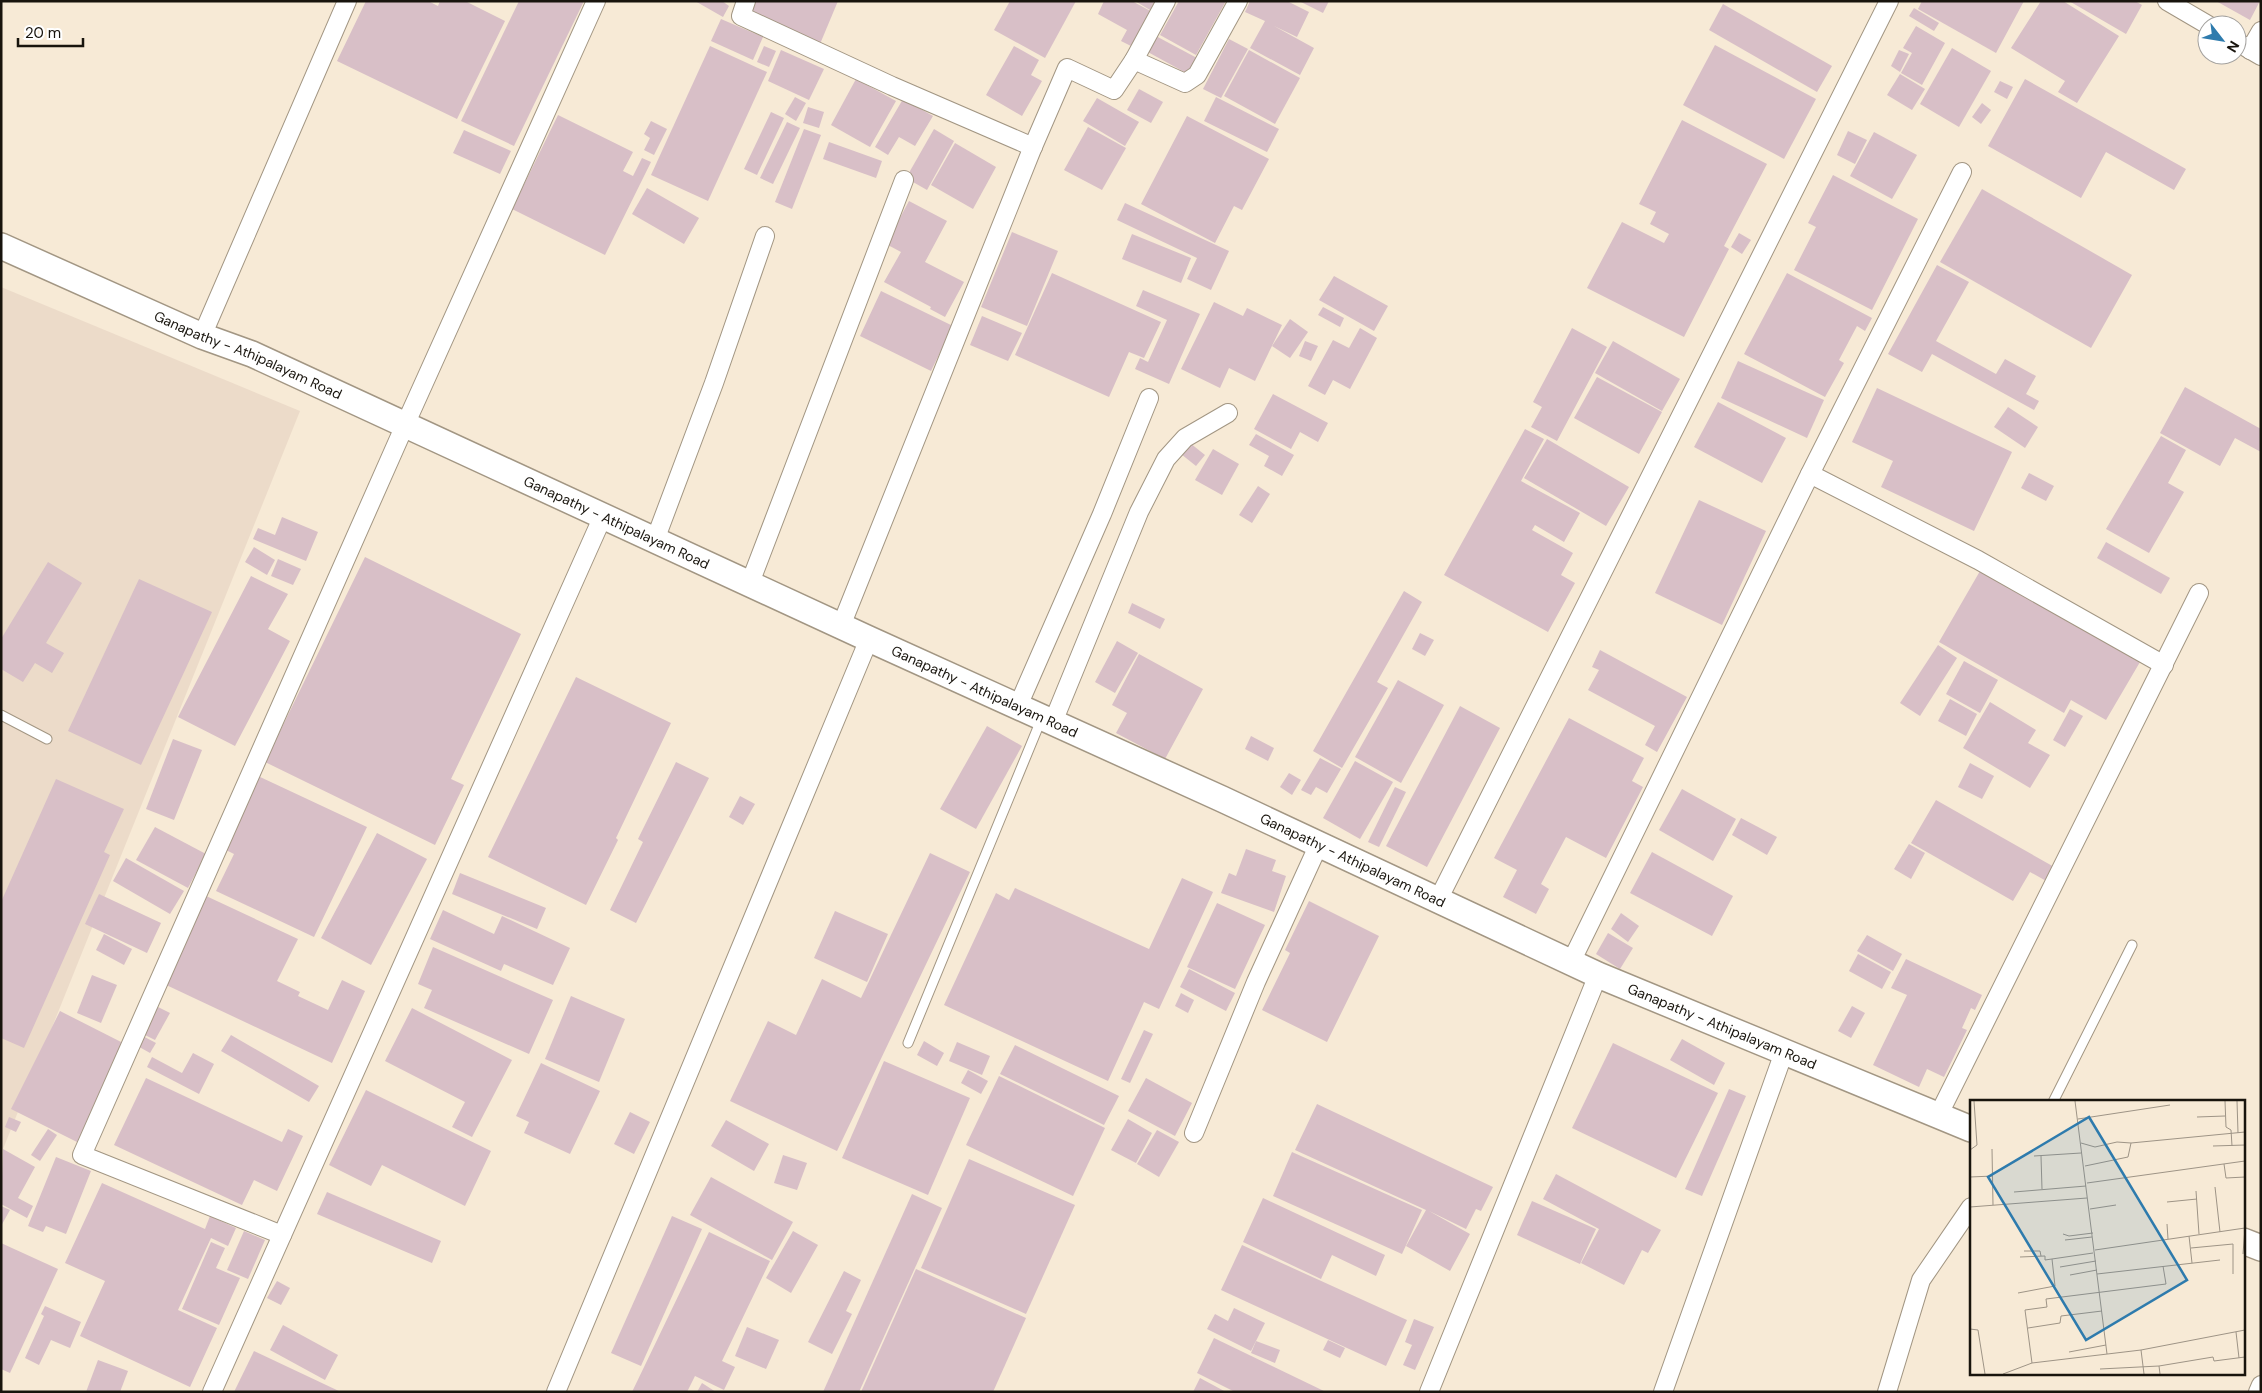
<svg xmlns="http://www.w3.org/2000/svg" width="2262" height="1393" viewBox="0 0 2262 1393" font-family="'DM Sans',sans-serif">
	<style>
		.industrial { fill: #ecdbc9 }
		.building { fill: #d8bfc7 }
		.lines { fill: none; stroke-linecap: round; stroke-linejoin: round }
		.lane-casing { stroke: #a29683; stroke-width: 11 }
		.street-casing { stroke: #a29683; stroke-width: 20 }
		.secondary-casing { stroke: #a29683; stroke-width: 28 }
		.lane { stroke: #fff; stroke-width: 9 }
		.street { stroke: #fff; stroke-width: 18 }
		.secondary { stroke: #fff; stroke-width: 25 }
		.labels { text-anchor: middle; stroke-width: 4.5; stroke-linejoin: round; paint-order: stroke }
		.street-label { font-size: 14px; fill: #18140d; stroke: #fff }
		.inset-road { fill: none; stroke: #9e9486; stroke-width: 1 }
		.view { fill: #2e7bad; fill-opacity: 0.15; stroke: #2e7bad; stroke-width: 2.5 }
		.inset-edge { fill: none; stroke: #18140d; stroke-width: 2.5 }
	</style>
	<rect width="100%" height="100%" fill="#f7ead6"/>
	<path class="industrial" d="M1,287L300,411L1,1154Z"/>
	<g class="building">
		<path d="M366,1H428L438,6L440,1H465L505,21L457,119L337,61Z"/>
		<path d="M519,1H584L514,146L461,121Z"/>
		<path d="M695,1H722L729,6L723,17Z"/>
		<path d="M753,1H838L820,44L748,13Z"/>
		<path d="M1010,1H1076L1045,58L994,30Z"/>
		<path d="M1104,1H1132L1154,13L1135,48L1121,41L1127,30L1098,14Z"/>
		<path d="M1135,1H1155L1150,10Z"/>
		<path d="M1179,1H1226L1196,55L1160,35Z"/>
		<path d="M1250,1H1287L1309,12L1297,37L1274,26L1314,48L1300,75L1250,48L1265,21L1245,12Z"/>
		<path d="M1299,1H1329L1323,13Z"/>
		<path d="M1922,1H2024L1996,53L1918,9Z"/>
		<path d="M2041,1H2063L2119,36L2077,103L2058,92L2065,81L2011,48Z"/>
		<path d="M2069,1H2135L2142,5L2126,34Z"/>
		<path d="M2216,1H2260L2250,20Z"/>
		<path d="M1723,4L1832,66L1817,92L1709,30Z"/>
		<path d="M1914,8L1939,23L1934,31L1909,16Z"/>
		<path d="M721,19L763,37L753,60L711,41Z"/>
		<path d="M1916,26L1945,43L1922,85L1901,73L1912,53L1903,48Z"/>
		<path d="M1154,35L1197,58L1188,74L1146,51Z"/>
		<path d="M1229,39L1248,49L1221,98L1203,89Z"/>
		<path d="M1715,45L1816,99L1784,159L1683,105Z"/>
		<path d="M710,46L767,72L708,201L651,175Z"/>
		<path d="M764,46L776,51L769,67L757,62Z"/>
		<path d="M1014,46L1039,60L1031,75L1042,81L1022,116L986,95Z"/>
		<path d="M1952,48L1991,71L1959,127L1920,104Z"/>
		<path d="M781,50L824,69L809,100L768,81Z"/>
		<path d="M1249,50L1300,78L1275,124L1224,96Z"/>
		<path d="M1899,50L1909,54L1900,72L1891,66Z"/>
		<path d="M1900,74L1925,89L1912,110L1887,95Z"/>
		<path d="M856,79L896,101L870,147L831,125Z"/>
		<path d="M2025,79L2186,169L2174,190L2106,152L2081,198L1988,146Z"/>
		<path d="M2000,81L2013,87L2007,99L1994,92Z"/>
		<path d="M1139,89L1163,102L1151,123L1127,110Z"/>
		<path d="M795,97L806,103L796,121L785,114Z"/>
		<path d="M1216,97L1279,129L1267,152L1204,121Z"/>
		<path d="M1097,98L1139,122L1125,146L1083,121Z"/>
		<path d="M903,99L933,116L915,146L899,137L888,155L875,147Z"/>
		<path d="M1982,103L1991,110L1981,124L1972,117Z"/>
		<path d="M808,107L824,112L819,128L803,123Z"/>
		<path d="M771,112L784,118L757,175L744,169Z"/>
		<path d="M558,115L633,152L623,171L633,176L642,158L651,162L605,255L512,209Z"/>
		<path d="M1187,116L1269,159L1242,210L1234,206L1215,243L1141,204Z"/>
		<path d="M1682,120L1767,164L1724,246L1729,249L1684,337L1587,288L1622,222L1664,243L1669,234L1650,224L1656,212L1639,204Z"/>
		<path d="M651,121L667,129L654,155L644,150L650,138L644,134Z"/>
		<path d="M787,122L800,128L773,184L760,178Z"/>
		<path d="M1088,127L1126,148L1102,190L1064,170Z"/>
		<path d="M804,129L821,135L792,209L775,202Z"/>
		<path d="M934,129L954,141L927,190L906,178Z"/>
		<path d="M464,130L511,151L500,174L453,153Z"/>
		<path d="M1848,131L1867,140L1855,164L1837,155Z"/>
		<path d="M1874,132L1917,155L1892,199L1850,176Z"/>
		<path d="M829,142L882,161L876,178L823,159Z"/>
		<path d="M955,143L996,167L973,209L931,185Z"/>
		<path d="M1833,175L1918,219L1872,310L1794,270L1816,227L1808,223Z"/>
		<path d="M647,188L699,218L684,244L632,214Z"/>
		<path d="M1982,189L2132,275L2091,348L1940,262Z"/>
		<path d="M909,201L947,221L925,262L964,282L945,317L930,309L931,307L884,282L901,252L886,244Z"/>
		<path d="M1125,203L1229,251L1211,290L1187,279L1197,258L1117,220Z"/>
		<path d="M1012,232L1058,251L1027,326L981,307Z"/>
		<path d="M1739,233L1751,240L1742,254L1731,247Z"/>
		<path d="M1132,234L1191,258L1181,283L1122,259Z"/>
		<path d="M1937,265L1969,282L1936,341L1996,374L2005,359L2036,376L2026,394L2039,401L2034,410L1932,354L1922,372L1888,354Z"/>
		<path d="M1052,273L1161,322L1144,358L1129,352L1109,397L1015,355Z"/>
		<path d="M1787,273L1872,318L1865,331L1857,326L1839,360L1844,363L1825,397L1744,354Z"/>
		<path d="M1334,276L1388,306L1374,331L1319,300Z"/>
		<path d="M1143,290L1200,314L1169,384L1135,369L1140,358L1148,362L1167,320L1136,306Z"/>
		<path d="M881,291L953,326L931,371L860,336Z"/>
		<path d="M1214,302L1243,316L1247,308L1282,325L1255,381L1229,368L1220,388L1181,369Z"/>
		<path d="M1323,307L1344,318L1340,327L1318,315Z"/>
		<path d="M982,316L1022,333L1008,361L970,345Z"/>
		<path d="M1290,319L1308,332L1290,358L1272,346Z"/>
		<path d="M1360,328L1377,338L1350,389L1333,380L1325,395L1308,386L1333,340L1349,348Z"/>
		<path d="M1572,328L1607,347L1557,441L1531,427L1542,407L1533,402Z"/>
		<path d="M1305,341L1318,346L1311,361L1299,356Z"/>
		<path d="M1613,341L1680,379L1662,411L1595,373Z"/>
		<path d="M1738,361L1824,400L1807,438L1721,398Z"/>
		<path d="M1597,377L1662,412L1639,454L1574,418Z"/>
		<path d="M2185,387L2261,429V452L2235,438L2220,466L2160,433Z"/>
		<path d="M1877,388L2012,452L1974,531L1881,487L1893,461L1852,442Z"/>
		<path d="M1273,394L1328,423L1318,442L1300,432L1291,449L1254,429Z"/>
		<path d="M1718,402L1786,438L1762,483L1694,447Z"/>
		<path d="M2008,407L2038,427L2025,448L1994,427Z"/>
		<path d="M1525,429L1544,439L1521,481L1580,513L1564,542L1535,525L1532,530L1573,553L1561,575L1575,583L1548,632L1444,575Z"/>
		<path d="M1256,434L1294,455L1282,476L1264,466L1269,456L1249,445Z"/>
		<path d="M2161,436L2186,450L2168,483L2184,492L2149,553L2106,529Z"/>
		<path d="M1547,439L1629,487L1606,526L1524,478Z"/>
		<path d="M1190,443L1205,455L1196,466L1181,454Z"/>
		<path d="M1213,449L1239,464L1222,495L1195,480Z"/>
		<path d="M2029,473L2054,486L2046,501L2021,488Z"/>
		<path d="M1258,486L1270,494L1252,523L1239,515Z"/>
		<path d="M1699,500L1766,531L1722,625L1655,593Z"/>
		<path d="M282,517L318,532L306,561L253,539L258,528L275,535Z"/>
		<path d="M2106,542L2170,578L2161,594L2097,558Z"/>
		<path d="M254,547L275,560L267,575L245,562Z"/>
		<path d="M365,557L521,634L451,779L464,785L435,845L265,762Z"/>
		<path d="M278,559L301,569L293,585L271,576Z"/>
		<path d="M48,562L82,583L46,643L64,653L52,673L35,663L23,682L1,669V639Z"/>
		<path d="M1980,571L2140,662L2106,720L2071,700L2064,713L1939,642Z"/>
		<path d="M251,576L288,594L268,629L290,641L235,746L178,717Z"/>
		<path d="M139,579L212,612L141,765L68,731Z"/>
		<path d="M1404,591L1422,602L1377,682L1388,688L1342,768L1313,751Z"/>
		<path d="M1132,603L1165,619L1160,629L1128,613Z"/>
		<path d="M1420,633L1434,640L1425,656L1412,649Z"/>
		<path d="M1117,641L1138,653L1115,693L1095,682Z"/>
		<path d="M1938,645L1957,658L1920,716L1900,703Z"/>
		<path d="M1600,650L1687,697L1657,752L1645,745L1655,726L1588,690L1599,670L1592,667Z"/>
		<path d="M1139,654L1203,689L1165,759L1116,733L1127,713L1112,705Z"/>
		<path d="M1964,661L1998,680L1980,713L1946,694Z"/>
		<path d="M576,677L671,723L616,838L618,840L586,905L488,857Z"/>
		<path d="M1398,680L1444,705L1401,783L1355,757Z"/>
		<path d="M1950,699L1977,714L1966,736L1938,721Z"/>
		<path d="M1990,702L2036,730L2028,743L2050,755L2030,788L1963,748Z"/>
		<path d="M1460,706L1500,728L1427,867L1386,846Z"/>
		<path d="M2070,709L2083,716L2065,747L2053,740Z"/>
		<path d="M1569,718L1644,758L1632,781L1643,787L1606,858L1566,837L1541,884L1549,889L1536,914L1503,897L1517,870L1494,858Z"/>
		<path d="M987,726L1022,746L976,829L940,809Z"/>
		<path d="M1251,736L1274,748L1268,761L1245,749Z"/>
		<path d="M173,739L202,750L174,820L146,809Z"/>
		<path d="M1320,758L1341,769L1327,793L1316,787L1311,795L1301,790Z"/>
		<path d="M1355,761L1393,782L1360,839L1323,818Z"/>
		<path d="M676,762L709,778L636,923L610,910L643,842L638,839Z"/>
		<path d="M1970,763L1994,776L1982,799L1958,787Z"/>
		<path d="M1289,773L1301,780L1292,795L1280,787Z"/>
		<path d="M258,776L367,827L314,937L216,891L234,854L224,849Z"/>
		<path d="M56,779L124,809L104,852L110,855L24,1048L1,1038V902Z"/>
		<path d="M1395,787L1406,792L1379,847L1368,842Z"/>
		<path d="M1682,789L1736,819L1713,861L1659,830Z"/>
		<path d="M740,796L755,804L743,825L729,817Z"/>
		<path d="M1936,800L2056,868L2048,882L2030,872L2013,901L1911,843Z"/>
		<path d="M1741,818L1777,837L1767,855L1732,835Z"/>
		<path d="M155,827L206,854L188,888L136,860Z"/>
		<path d="M377,833L427,859L371,965L321,938Z"/>
		<path d="M1909,844L1925,853L1911,879L1894,869Z"/>
		<path d="M1246,849L1276,860L1272,871L1286,876L1274,912L1221,893L1229,873L1236,876Z"/>
		<path d="M1652,852L1733,896L1712,936L1630,893Z"/>
		<path d="M930,853L970,872L837,1151L730,1101L768,1021L796,1035L822,979L861,998Z"/>
		<path d="M126,858L184,891L170,914L113,881Z"/>
		<path d="M460,873L546,908L537,929L452,894Z"/>
		<path d="M1182,878L1213,892L1159,1009L1144,1002L1108,1081L944,1005L996,893L1009,900L1015,888L1149,949Z"/>
		<path d="M99,894L161,923L147,953L85,924Z"/>
		<path d="M204,895L298,939L277,981L300,992L298,996L328,1010L342,980L365,991L332,1063L162,983Z"/>
		<path d="M1309,901L1379,936L1327,1042L1262,1010L1290,953L1285,950Z"/>
		<path d="M1217,903L1265,925L1235,989L1187,967Z"/>
		<path d="M443,910L494,934L502,916L570,948L553,985L504,964L501,971L430,939Z"/>
		<path d="M835,911L888,934L867,982L814,958Z"/>
		<path d="M1621,913L1639,926L1628,942L1611,929Z"/>
		<path d="M1608,933L1633,948L1620,969L1596,954Z"/>
		<path d="M104,934L132,949L124,965L96,950Z"/>
		<path d="M1867,935L1902,954L1893,971L1857,951Z"/>
		<path d="M433,947L553,1000L529,1054L424,1008L432,990L418,984Z"/>
		<path d="M1858,954L1891,972L1882,989L1849,971Z"/>
		<path d="M1906,959L1982,995L1975,1010L1971,1008L1962,1028L1967,1030L1944,1077L1927,1069L1919,1087L1873,1065L1907,995L1891,988Z"/>
		<path d="M1189,969L1235,993L1226,1011L1180,987Z"/>
		<path d="M92,975L117,985L101,1023L77,1013Z"/>
		<path d="M1181,993L1194,1000L1188,1013L1175,1006Z"/>
		<path d="M571,996L625,1019L599,1082L545,1059Z"/>
		<path d="M154,1005L170,1013L155,1040L139,1032Z"/>
		<path d="M1852,1006L1865,1013L1851,1038L1838,1031Z"/>
		<path d="M412,1008L512,1060L472,1137L452,1127L465,1102L385,1061Z"/>
		<path d="M60,1011L127,1045L77,1142L11,1109Z"/>
		<path d="M1144,1030L1153,1034L1130,1083L1121,1079Z"/>
		<path d="M139,1034L156,1043L150,1053L134,1044Z"/>
		<path d="M231,1035L319,1086L309,1102L221,1051Z"/>
		<path d="M1682,1039L1725,1063L1714,1085L1670,1060Z"/>
		<path d="M924,1041L944,1053L937,1066L917,1055Z"/>
		<path d="M957,1042L990,1056L982,1075L949,1061Z"/>
		<path d="M1613,1043L1718,1093L1676,1178L1572,1128Z"/>
		<path d="M1015,1045L1119,1096L1104,1125L1000,1074Z"/>
		<path d="M193,1053L214,1064L199,1094L147,1067L152,1057L182,1073Z"/>
		<path d="M884,1061L970,1098L928,1195L842,1158Z"/>
		<path d="M541,1063L600,1091L570,1154L524,1133L529,1122L516,1116Z"/>
		<path d="M968,1070L988,1081L981,1094L961,1083Z"/>
		<path d="M999,1076L1105,1128L1073,1196L966,1145Z"/>
		<path d="M146,1078L282,1142L288,1129L303,1136L277,1191L254,1180L242,1205L114,1145Z"/>
		<path d="M1146,1078L1192,1103L1175,1136L1128,1111Z"/>
		<path d="M1729,1089L1746,1096L1702,1196L1685,1189Z"/>
		<path d="M366,1090L491,1151L465,1206L382,1165L371,1186L329,1165Z"/>
		<path d="M1317,1104L1493,1187L1481,1211L1476,1209L1466,1229L1429,1211L1470,1234L1450,1271L1406,1246L1426,1210L1295,1150Z"/>
		<path d="M630,1112L650,1122L634,1154L614,1144Z"/>
		<path d="M9,1117L21,1122L16,1132L5,1127Z"/>
		<path d="M1128,1119L1152,1133L1136,1163L1111,1150Z"/>
		<path d="M726,1120L769,1144L754,1171L711,1146Z"/>
		<path d="M48,1129L57,1135L40,1161L31,1155Z"/>
		<path d="M1157,1130L1179,1142L1159,1177L1137,1164Z"/>
		<path d="M3,1149L35,1167L18,1198L33,1206L27,1218L1,1204Z"/>
		<path d="M1292,1152L1422,1210L1402,1254L1273,1196Z"/>
		<path d="M783,1155L807,1163L797,1190L774,1183Z"/>
		<path d="M56,1157L91,1171L66,1234L46,1226L43,1232L28,1226Z"/>
		<path d="M969,1159L1075,1205L1026,1314L921,1268Z"/>
		<path d="M1556,1174L1661,1230L1648,1253L1642,1250L1624,1285L1581,1263L1599,1229L1543,1199Z"/>
		<path d="M711,1177L793,1222L772,1260L690,1215Z"/>
		<path d="M102,1183L205,1229L210,1216L236,1228L228,1246L211,1238L178,1310L217,1328L190,1387L80,1336L105,1281L65,1263Z"/>
		<path d="M327,1192L441,1241L432,1263L317,1214Z"/>
		<path d="M912,1194L942,1208L859,1392H823Z"/>
		<path d="M1263,1198L1385,1255L1376,1276L1332,1255L1321,1279L1243,1242Z"/>
		<path d="M1532,1201L1596,1229L1580,1264L1517,1235Z"/>
		<path d="M1,1206L10,1210L1,1226Z"/>
		<path d="M672,1216L702,1229L641,1366L611,1353Z"/>
		<path d="M244,1231L265,1240L248,1279L227,1270Z"/>
		<path d="M793,1231L818,1245L791,1293L766,1278Z"/>
		<path d="M709,1232L770,1261L722,1361L735,1367L724,1390L695,1376L687,1392H632Z"/>
		<path d="M211,1242L225,1248L216,1268L240,1278L219,1325L182,1309Z"/>
		<path d="M1,1243L58,1269L10,1373L1,1369Z"/>
		<path d="M1242,1245L1407,1320L1386,1366L1221,1290Z"/>
		<path d="M916,1269L1026,1318L993,1392H861Z"/>
		<path d="M844,1271L861,1280L846,1311L852,1314L832,1354L808,1342Z"/>
		<path d="M277,1281L290,1288L281,1305L267,1298Z"/>
		<path d="M45,1306L81,1322L70,1348L51,1340L39,1365L25,1358L44,1316L41,1314Z"/>
		<path d="M1234,1308L1265,1323L1251,1351L1207,1329L1215,1314L1228,1321Z"/>
		<path d="M1414,1319L1434,1327L1415,1370L1403,1365L1412,1345L1405,1342Z"/>
		<path d="M283,1325L338,1355L325,1380L270,1350Z"/>
		<path d="M747,1327L779,1340L766,1369L735,1356Z"/>
		<path d="M1214,1338L1326,1392H1235L1197,1373Z"/>
		<path d="M1328,1340L1345,1348L1340,1358L1323,1350Z"/>
		<path d="M1256,1341L1280,1350L1275,1363L1251,1353Z"/>
		<path d="M254,1351L341,1392H234Z"/>
		<path d="M98,1360L128,1371L120,1392H86Z"/>
		<path d="M1200,1378L1226,1392H1193Z"/>
		<path d="M702,1383L716,1392H697Z"/>
	</g>
	<g class="lines">
		<g class="lane-casing">
			<g id="lane">
				<path d="M1,715L47,739"/>
				<path d="M908,1043L1041,720"/>
				<path d="M2053,1102L2132,945"/>
			</g>
		</g>
		<g class="street-casing">
			<g id="street">
				<path d="M746,1L741,16L892,86L1033,147"/>
				<path d="M2167,1L2208,25"/>
				<path d="M2237,42L2261,56"/>
				<path d="M2250,50L2261,31"/>
				<path d="M1134,60L1185,83L1197,75L1238,1"/>
				<path d="M202,336L347,1"/>
				<path d="M1810,474L1978,560L2164,665"/>
				<path d="M655,540L714,383L765,236"/>
				<path d="M750,583L904,180"/>
				<path d="M841,626L1032,149L1067,68L1114,90L1134,60L1166,1"/>
				<path d="M1018,706L1102,514L1149,398"/>
				<path d="M1053,722L1139,512L1166,459L1185,438L1228,413"/>
				<path d="M1438,900L1889,1"/>
				<path d="M1571,962L1810,474L1962,172"/>
				<path d="M1938,1116L2199,593"/>
				<path d="M1194,1133L1256,982L1319,844"/>
				<path d="M282,1235L82,1155L405,425L596,1"/>
				<path d="M212,1392L603,516"/>
				<path d="M556,1392L869,639"/>
				<path d="M1429,1392L1598,975"/>
				<path d="M1663,1392L1784,1052"/>
				<path d="M1887,1392L1921,1280L1971,1207"/>
				<path d="M2258,1392L2261,1385"/>
			</g>
		</g>
		<g class="secondary-casing">
			<g id="secondary">
				<path id="s1" d="M1,246L202,336L252,354L869,639L1222,799L1598,975L1971,1129"/>
				<path d="M2243,1241L2261,1248"/>
			</g>
		</g>
		<use href="#lane" class="lane"/>
		<use href="#street" class="street"/>
		<use href="#secondary" class="secondary"/>
	</g>
	<g class="labels">
		<g class="street-label">
			<text dy="5" stroke="none"><textPath href="#s1" startOffset="270">Ganapathy - Athipalayam Road</textPath></text>
			<text dy="5" stroke="none"><textPath href="#s1" startOffset="675">Ganapathy - Athipalayam Road</textPath></text>
			<text dy="5" stroke="none"><textPath href="#s1" startOffset="1080">Ganapathy - Athipalayam Road</textPath></text>
			<text dy="5" stroke="none"><textPath href="#s1" startOffset="1485">Ganapathy - Athipalayam Road</textPath></text>
			<text dy="5" stroke="none"><textPath href="#s1" startOffset="1890">Ganapathy - Athipalayam Road</textPath></text>
		</g>
	</g>
	<g transform="translate(1970 1100)">
		<rect width="275" height="275" fill="#f7ead6"/>
		<path class="inset-road" d="M105,1L137,254M255,1L256,27L261,30L262,46M267,1L268,33M227,17L255,16M108,19L200,5M111,43L125,47L147,42L161,43M243,46L275,45M22,49L23,105M0,50L7,45L4,1M64,56L111,53M71,56L72,89M254,64L256,78L275,77M115,66L158,57L161,43L275,32M0,77L23,76M117,83L275,61M245,87L250,132M226,91L229,134M44,92L116,86M197,102L227,99M0,107L117,98M120,109L146,105M197,124L198,139M93,134L99,136L123,133M219,136L222,163M95,140L122,137M221,148L263,144V174M125,150L275,128V124M54,151H70L71,156M273,154L275,128M50,157L75,156V160L123,153M90,167L126,161M127,174L250,160M100,175L127,170M48,193L85,186L82,159M58,228L90,223L91,216L132,211M0,229L8,230L15,274M266,232L269,258M171,250L174,274M99,252L136,245M62,263L55,210L77,207L76,199L196,184L193,166M189,266L243,257L244,261L275,257M130,269L189,266L190,274M33,274L62,263L171,250L275,230"/>
		<path class="view" d="M119,17L217,180L116,240L18,77Z"/>
		<rect width="275" height="275" class="inset-edge"/>
	</g>
	<rect width="2262" height="1393" fill="none" stroke="#18140d" stroke-width="5"/>
	<g transform="translate(2222 40) rotate(121)"><circle r="24" fill="#ffffff" stroke="#a3a19e"/>
	<path d="M0-4L9 19L0 12L-9 19Z" fill="#2e7bad"/>
	<text y="-8" font-size="14" font-weight="bold" text-anchor="middle" fill="#18140d">N</text>
	</g>
	<path d="M18 38v8h65v-8" fill="none" stroke="#18140d" stroke-width="2.5"/>
	<text x="25" y="38" font-size="15" fill="#18140d" stroke="#ffffff" stroke-width="4" paint-order="stroke">20 m</text>
</svg>
